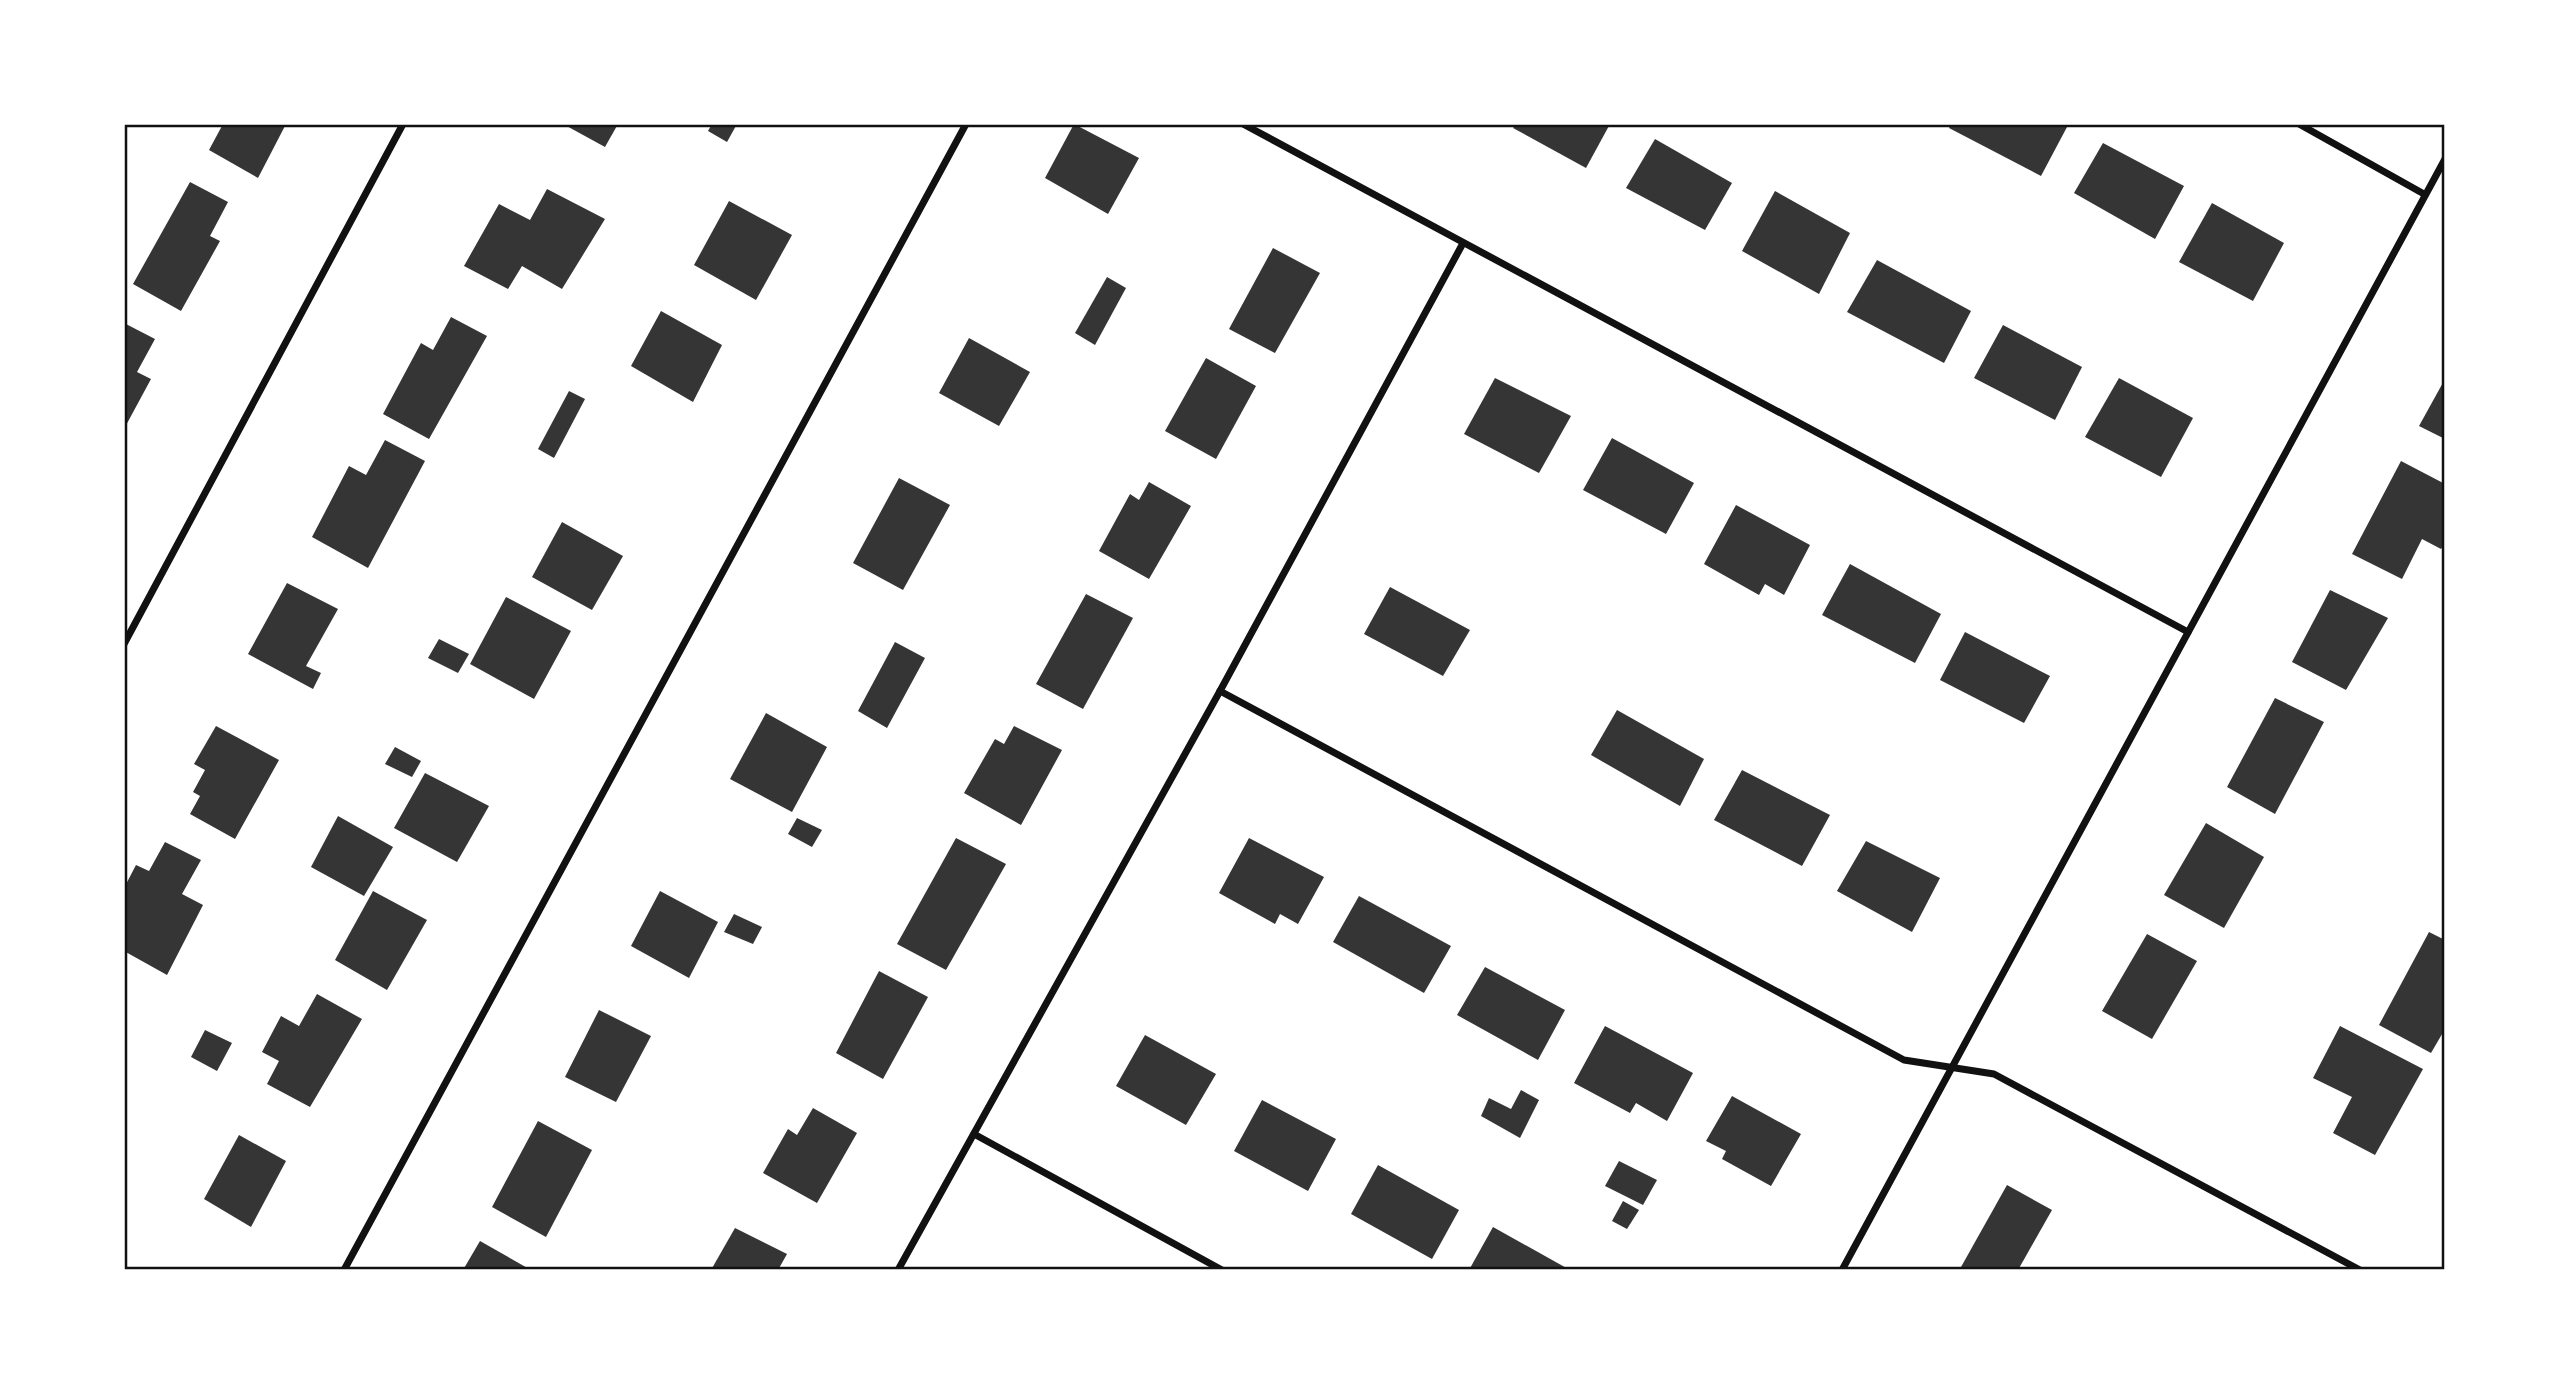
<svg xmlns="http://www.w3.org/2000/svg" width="2569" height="1394" viewBox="0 0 2569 1394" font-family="Ubuntu,sans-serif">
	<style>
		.building { fill: #353535 }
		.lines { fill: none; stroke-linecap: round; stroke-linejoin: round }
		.minor { stroke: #111; stroke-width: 7 }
		.neatline { fill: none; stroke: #111; stroke-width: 2.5 }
	</style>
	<rect width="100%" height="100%" fill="#fff"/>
	<g class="building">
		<path d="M223,124H286L258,178L209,150Z"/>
		<path d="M563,124H618L605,147Z"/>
		<path d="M712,124H737L727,142L708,131Z"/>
		<path d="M1074,124L1139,158L1108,214L1045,178Z"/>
		<path d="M1516,124H1610L1586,168L1513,128Z"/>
		<path d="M1951,124H2062L2067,127L2041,176L1949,128Z"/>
		<path d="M1655,139L1732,183L1705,230L1626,188Z"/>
		<path d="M2103,143L2184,186L2155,239L2074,193Z"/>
		<path d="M190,182L228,202L210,236L220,241L181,311L133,284Z"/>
		<path d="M547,189L605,219L562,289L522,266L508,289L464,266L499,204L530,220Z"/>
		<path d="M1775,191L1850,233L1819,294L1742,251Z"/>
		<path d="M729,201L792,235L756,300L694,265Z"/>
		<path d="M2212,203L2284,243L2253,301L2179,262Z"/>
		<path d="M1273,248L1320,273L1275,353L1229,329Z"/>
		<path d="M1877,260L1971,311L1944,363L1847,312Z"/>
		<path d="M1107,277L1126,288L1095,345L1075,333Z"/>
		<path d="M661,311L722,345L693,402L631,366Z"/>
		<path d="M451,317L487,336L429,439L383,414L421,343L433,350Z"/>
		<path d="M124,323L155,339L137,372L151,379L124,429Z"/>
		<path d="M2003,325L2082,367L2055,420L1974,378Z"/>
		<path d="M969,338L1030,372L999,426L939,393Z"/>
		<path d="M1206,358L1256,386L1216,459L1165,431Z"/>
		<path d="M1495,378L1571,416L1539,473L1464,434Z"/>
		<path d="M2119,378L2193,418L2161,477L2085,437Z"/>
		<path d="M2445,379V439L2419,426Z"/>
		<path d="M569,391L585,399L554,458L538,449Z"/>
		<path d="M1612,438L1694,483L1666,534L1583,490Z"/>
		<path d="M385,440L425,461L368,568L312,537L349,466L366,475Z"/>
		<path d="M2401,461L2445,484V543L2441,549L2422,539L2402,579L2352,554Z"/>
		<path d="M899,478L950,505L903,590L853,563Z"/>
		<path d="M1149,482L1191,506L1149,579L1099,551L1130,494L1139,500Z"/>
		<path d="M1736,505L1810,545L1784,595L1765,584L1759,595L1704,564Z"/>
		<path d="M562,522L623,556L592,610L532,577Z"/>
		<path d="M1850,564L1941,614L1915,663L1822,615Z"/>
		<path d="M287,583L338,609L306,666L321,673L313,689L248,654Z"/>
		<path d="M1390,587L1470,630L1443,676L1364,634Z"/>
		<path d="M2330,590L2388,618L2346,690L2292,662Z"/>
		<path d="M1086,594L1133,618L1083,709L1036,684Z"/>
		<path d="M506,597L571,631L534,699L470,664Z"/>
		<path d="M1965,632L2050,676L2024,723L1940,680Z"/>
		<path d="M439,639L469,654L458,673L428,658Z"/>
		<path d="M895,642L925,658L887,728L858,711Z"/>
		<path d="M2275,698L2324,722L2275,814L2227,787Z"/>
		<path d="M1617,710L1704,759L1680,806L1591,755Z"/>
		<path d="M766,713L827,747L792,812L730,779Z"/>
		<path d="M216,726L279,760L235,839L190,814L200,796L193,792L205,770L194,764Z"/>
		<path d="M1014,726L1062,750L1021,825L964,793L995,739L1004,744Z"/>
		<path d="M395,747L421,761L412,777L385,764Z"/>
		<path d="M1742,770L1830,815L1802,866L1714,820Z"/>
		<path d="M425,773L489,806L457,862L394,828Z"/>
		<path d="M338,816L393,847L364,896L311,867Z"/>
		<path d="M797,818L822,830L812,847L788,834Z"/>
		<path d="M2206,823L2264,857L2224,928L2164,895Z"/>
		<path d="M956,838L1006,864L946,970L897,944Z"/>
		<path d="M1249,838L1324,877L1298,924L1280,914L1275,924L1219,893Z"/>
		<path d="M1866,841L1940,878L1912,932L1837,891Z"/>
		<path d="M165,842L201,860L182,894L203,905L167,975L124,951V888L136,865L149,871Z"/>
		<path d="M373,891L427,920L387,990L335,960Z"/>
		<path d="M660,891L718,922L689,978L631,946Z"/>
		<path d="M1359,896L1451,946L1424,993L1333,942Z"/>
		<path d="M734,914L762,927L753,944L724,932Z"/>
		<path d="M2429,932L2445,940V1029L2431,1053L2379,1025Z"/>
		<path d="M2147,934L2197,961L2152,1039L2102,1011Z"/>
		<path d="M1485,967L1565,1010L1538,1060L1457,1015Z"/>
		<path d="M879,971L928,997L883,1079L836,1053Z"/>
		<path d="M317,994L362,1019L310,1107L267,1084L279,1061L262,1052L281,1016L299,1026Z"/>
		<path d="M599,1010L651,1036L616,1102L565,1077Z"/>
		<path d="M1605,1026L1693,1073L1667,1121L1636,1103L1630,1113L1574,1083Z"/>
		<path d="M2340,1026L2423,1069L2375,1155L2333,1133L2352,1097L2313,1078Z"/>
		<path d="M205,1030L232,1043L217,1071L191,1057Z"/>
		<path d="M1145,1035L1216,1074L1186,1125L1116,1086Z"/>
		<path d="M1521,1090L1539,1100L1520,1138L1481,1116L1489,1098L1511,1109Z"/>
		<path d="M1732,1096L1801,1134L1771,1186L1722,1159L1726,1151L1706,1141Z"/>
		<path d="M1262,1100L1336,1139L1308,1191L1234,1151Z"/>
		<path d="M813,1108L857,1133L817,1203L763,1173L788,1129L797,1135Z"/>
		<path d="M538,1121L592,1150L546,1237L492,1207Z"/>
		<path d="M239,1135L286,1161L251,1227L204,1199Z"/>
		<path d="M1619,1161L1657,1180L1643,1205L1605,1186Z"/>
		<path d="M1378,1165L1459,1210L1432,1259L1351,1214Z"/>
		<path d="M2007,1185L2052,1210L2018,1270H1967L1961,1267Z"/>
		<path d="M1623,1201L1639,1210L1627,1229L1612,1221Z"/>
		<path d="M1493,1227L1570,1270H1469Z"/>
		<path d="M735,1228L787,1254L778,1270H711Z"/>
		<path d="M480,1241L531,1270H463Z"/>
	</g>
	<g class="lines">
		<g class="minor">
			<path d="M1243,124L2188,632"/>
			<path d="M2299,124L2424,194"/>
			<path d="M124,644L403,124"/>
			<path d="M1220,691L1904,1060L1994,1074L2360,1270"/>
			<path d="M974,1134L1222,1270"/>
			<path d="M344,1270L966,124"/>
			<path d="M898,1270L1220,691L1462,245"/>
			<path d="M1842,1270L2445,159"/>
		</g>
	</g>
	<rect width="2569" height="1394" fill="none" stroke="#ffffff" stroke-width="252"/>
	<rect x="126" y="126" width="2317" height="1142" class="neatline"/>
</svg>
